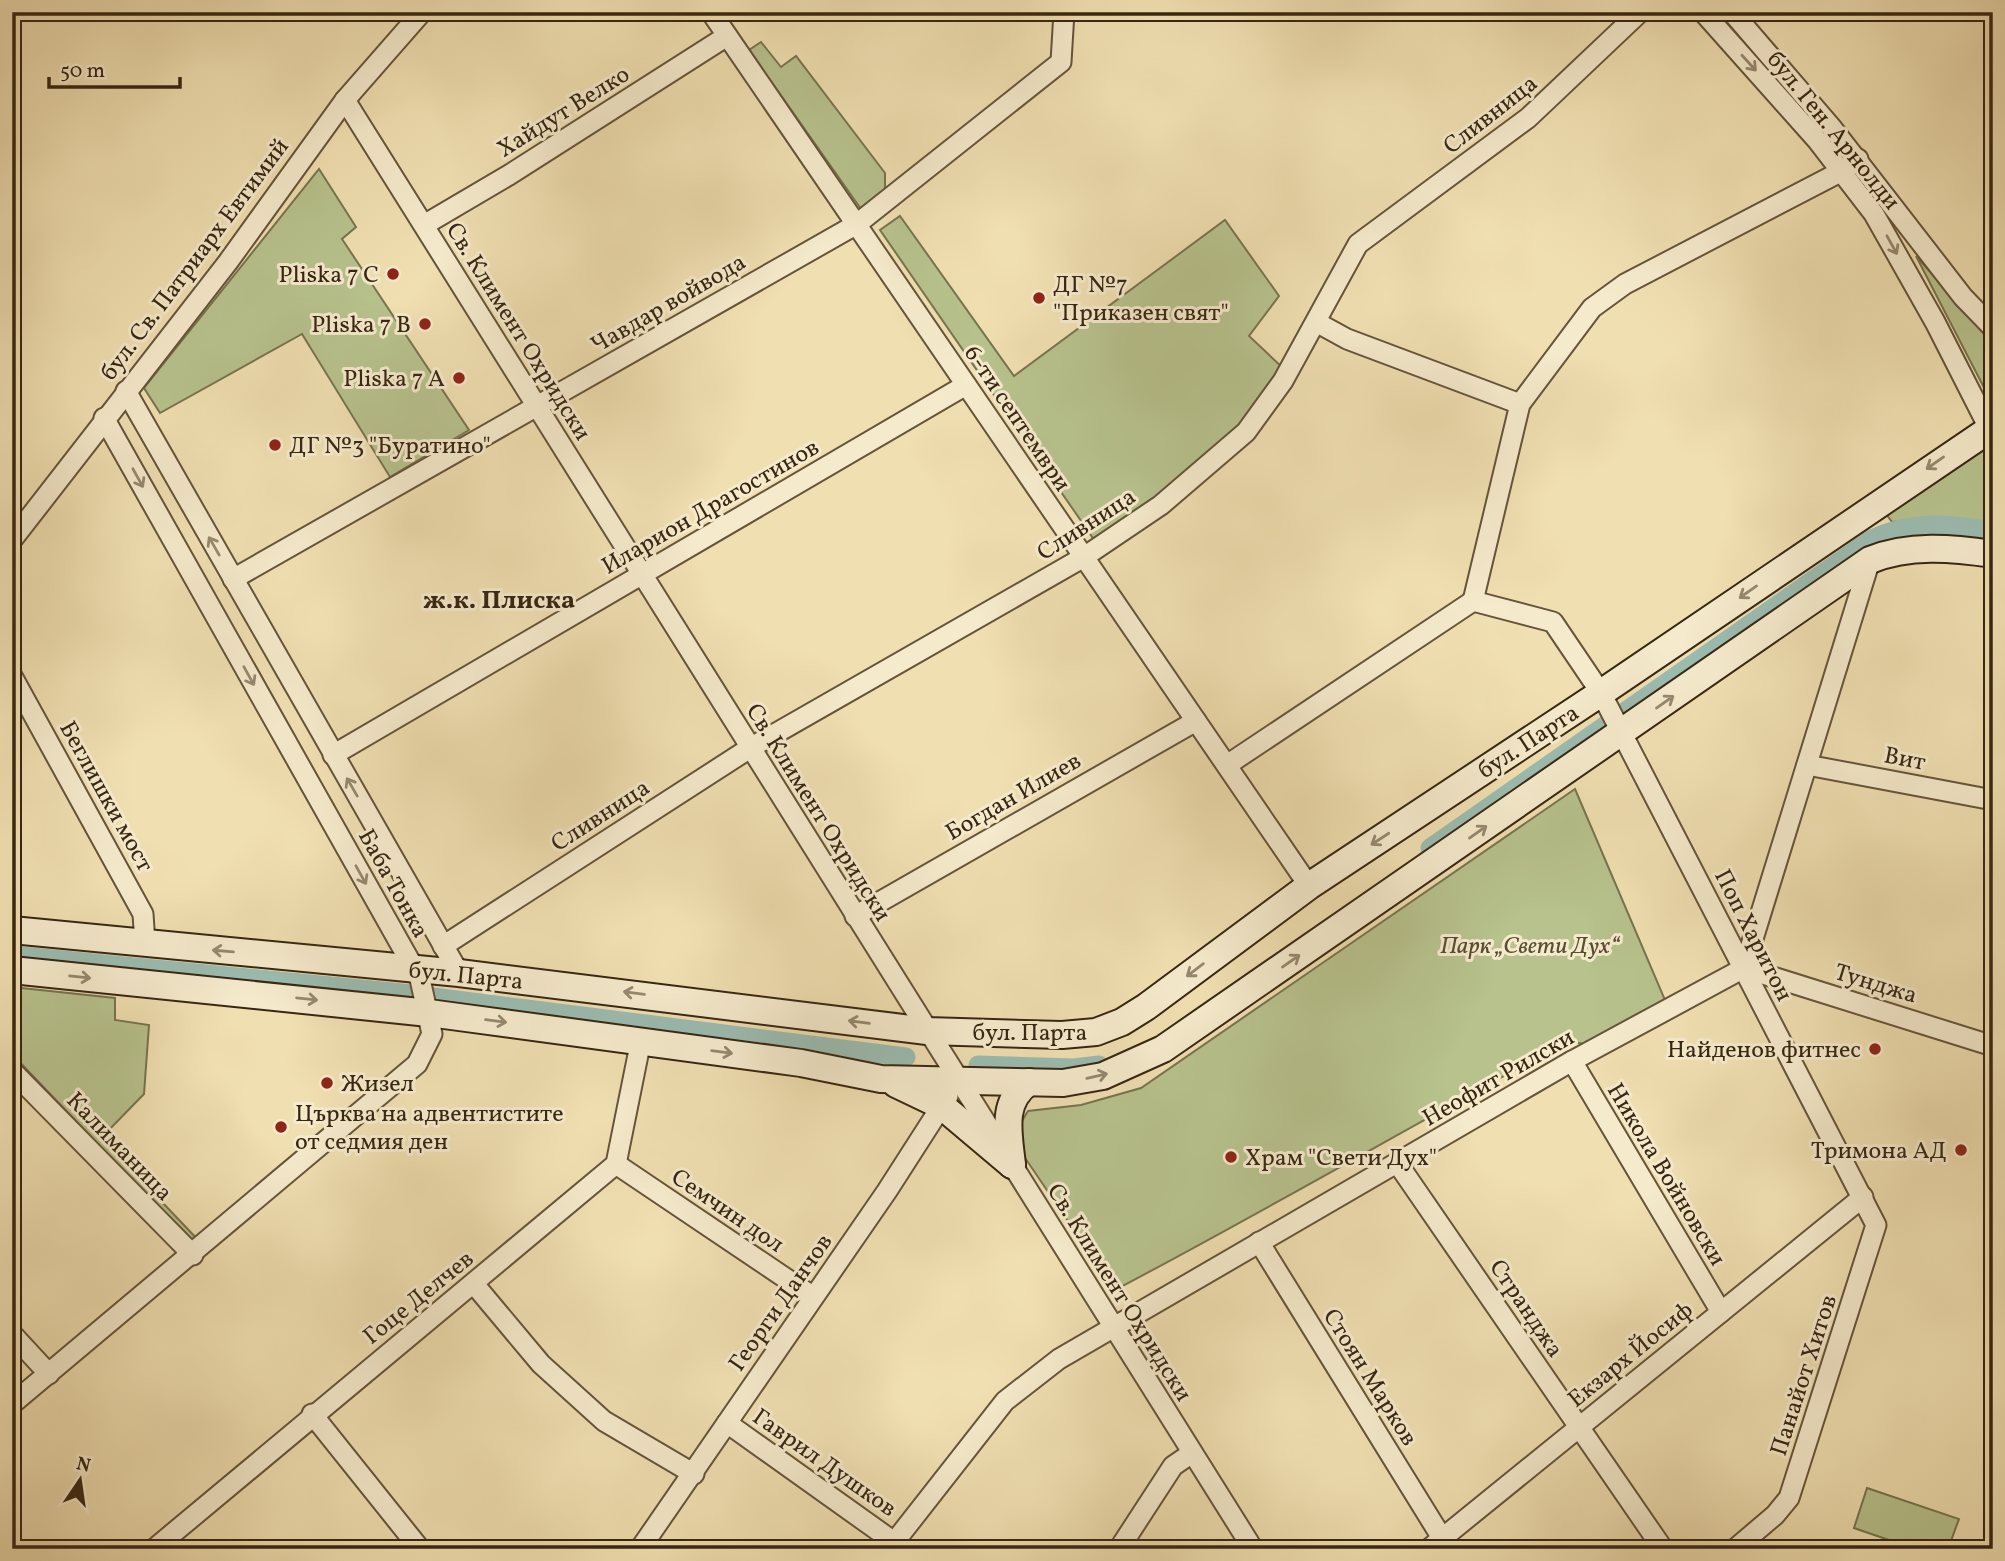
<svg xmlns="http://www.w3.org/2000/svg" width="2005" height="1561" viewBox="0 0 2005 1561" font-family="Vollkorn,serif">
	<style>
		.green { fill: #b7c28d; stroke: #777450; stroke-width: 2 }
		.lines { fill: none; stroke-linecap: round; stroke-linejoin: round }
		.canal { stroke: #9bbcb1; stroke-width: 19 }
		.street-casing { stroke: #65543a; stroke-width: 23 }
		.secondary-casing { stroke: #372612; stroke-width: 30 }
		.street { stroke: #f5eacc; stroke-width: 19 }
		.secondary { stroke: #f5eacc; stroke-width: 26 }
		.oneway { stroke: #96886f }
		.poi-dot { fill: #8f2418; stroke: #f5eacc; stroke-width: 2.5 }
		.labels { text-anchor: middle; stroke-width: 6; stroke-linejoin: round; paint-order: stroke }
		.street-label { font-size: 24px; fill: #372612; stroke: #f5eacc }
		.poi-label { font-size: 24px; fill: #372612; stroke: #f5eacc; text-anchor: end }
		.park-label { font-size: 24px; font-style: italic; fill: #574d31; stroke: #f5eacc }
		.neighbourhood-label { font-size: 26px; font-weight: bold; fill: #372612; stroke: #f5eacc }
	</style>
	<rect width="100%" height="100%" fill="#f0dfb1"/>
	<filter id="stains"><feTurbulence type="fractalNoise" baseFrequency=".00286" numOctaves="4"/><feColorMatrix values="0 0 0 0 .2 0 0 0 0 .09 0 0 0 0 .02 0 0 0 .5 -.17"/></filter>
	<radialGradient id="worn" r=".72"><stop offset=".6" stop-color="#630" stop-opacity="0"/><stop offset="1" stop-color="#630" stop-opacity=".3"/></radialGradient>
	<g class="green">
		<path d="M761,42L781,67L796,56L885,173V193L861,209L749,50Z"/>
		<path d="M319,169L356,227L342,239L469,430L390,477L302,334L160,413L144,388Z"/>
		<path d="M900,216L1014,376L1225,220L1279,296L1249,336L1285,370L1248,428L1097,544L880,230Z"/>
		<path d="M1916,256L1993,342V405Z"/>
		<path d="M1983,441L1993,454V526L1946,517L1892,522L1886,514Z"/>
		<path d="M1575,789L1665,1000L1584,1044L1568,1041C1416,1123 1267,1210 1115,1290L1023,1155L1019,1126L1028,1111L1081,1105L1141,1088Z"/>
		<path d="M12,987L115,998V1020L149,1025L144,1094L101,1138L200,1242L195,1246L12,1054Z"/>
		<path d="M1867,1488L1959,1519L1948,1549H1915L1854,1528Z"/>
	</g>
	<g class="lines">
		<g class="canal">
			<path d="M1430,848L1870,540C1909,520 1952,523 1993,532"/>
			<path d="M12,955L402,993L906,1057"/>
			<path d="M978,1065L1074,1068L1099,1065"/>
		</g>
		<g class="street-casing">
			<g id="street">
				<path d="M711,12L1309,886"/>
				<path d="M1703,12L1817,140L1874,214L1935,322L1993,436"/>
				<path d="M1732,12L1832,128L1963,297L1993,328"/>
				<path d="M345,100L1253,1549"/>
				<path d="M424,225L509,175L727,36"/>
				<path d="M1316,322L1347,339L1520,404"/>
				<path d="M126,391L459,973"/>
				<path d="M12,540L228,262L345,100L422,12"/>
				<path d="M233,579L857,224L1061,62L1064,12"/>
				<path d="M1473,601L1520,404L1592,308L1625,284L1842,171L1858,159"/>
				<path d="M12,676L143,914L145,944"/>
				<path d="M333,755L966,385"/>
				<path d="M1227,765L1473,601L1553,622L1601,693L1876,1225L1789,1498L1775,1515L1735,1549"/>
				<path d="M1807,765L1993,800"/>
				<path d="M855,916L1196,721"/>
				<path d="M443,946L750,748L1084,557L1161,505L1246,432L1283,381L1358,244L1528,118L1640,12"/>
				<path d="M1744,968L1993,1046"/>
				<path d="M1572,1061L1721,1312"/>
				<path d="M12,1071L193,1255"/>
				<path d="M616,1164L812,1296"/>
				<path d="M1398,1164L1663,1549"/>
				<path d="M1259,1242L1442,1538"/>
				<path d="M474,1284L541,1364L604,1421L694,1474"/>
				<path d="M12,1334L49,1374"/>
				<path d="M12,1404L417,1064L432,1034L420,979L104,418"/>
				<path d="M312,1414L420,1549"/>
				<path d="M727,1423L894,1542"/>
				<path d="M154,1549L616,1164L641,1040"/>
				<path d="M640,1549L887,1191L948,1096"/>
				<path d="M889,1549L1005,1401L1059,1359L1572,1061L1744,968L1870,560"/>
				<path d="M1119,1549L1173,1466L1192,1453"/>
				<path d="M1429,1549L1863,1197"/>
			</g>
		</g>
		<g class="secondary-casing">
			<g id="secondary">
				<path d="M12,930L459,973L927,1031L1062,1035L1096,1032L1122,1022L1146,1007L1309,886L1601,693L1993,427"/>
				<path d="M12,970L429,1013L801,1063L881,1079L1063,1083L1103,1076L1163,1049L1870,560C1909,544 1952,548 1993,554"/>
				<path d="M896,1084L942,1106L1012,1165"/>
				<path d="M1012,1165C1009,1135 1000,1102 1029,1082"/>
			</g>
		</g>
		<use href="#street" class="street"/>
		<use href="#secondary" class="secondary"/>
	</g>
	<defs><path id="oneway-shaft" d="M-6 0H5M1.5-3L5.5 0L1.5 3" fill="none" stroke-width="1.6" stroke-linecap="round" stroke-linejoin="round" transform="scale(1.75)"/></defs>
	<g class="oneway">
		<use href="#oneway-shaft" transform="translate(1749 63) rotate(48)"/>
		<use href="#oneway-shaft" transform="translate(1892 245) rotate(61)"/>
		<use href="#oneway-shaft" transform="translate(1935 463) rotate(145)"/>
		<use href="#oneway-shaft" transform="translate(138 478) rotate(61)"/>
		<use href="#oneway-shaft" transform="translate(214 546) rotate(-120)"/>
		<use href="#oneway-shaft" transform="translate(1748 592) rotate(145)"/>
		<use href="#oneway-shaft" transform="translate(249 676) rotate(61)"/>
		<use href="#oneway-shaft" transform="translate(1665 702) rotate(-35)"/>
		<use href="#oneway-shaft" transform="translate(352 787) rotate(-120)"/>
		<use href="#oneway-shaft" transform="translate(1478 832) rotate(-35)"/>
		<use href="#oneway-shaft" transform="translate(1380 839) rotate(147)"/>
		<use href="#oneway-shaft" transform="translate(361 875) rotate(61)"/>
		<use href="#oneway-shaft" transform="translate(223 951) rotate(-175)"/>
		<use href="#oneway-shaft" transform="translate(1291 961) rotate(-35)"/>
		<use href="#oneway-shaft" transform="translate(1195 970) rotate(143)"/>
		<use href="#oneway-shaft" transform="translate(80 977) rotate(6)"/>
		<use href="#oneway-shaft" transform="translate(634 993) rotate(-173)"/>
		<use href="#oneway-shaft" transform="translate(307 999) rotate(6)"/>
		<use href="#oneway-shaft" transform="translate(496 1021) rotate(7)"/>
		<use href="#oneway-shaft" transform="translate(859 1022) rotate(-173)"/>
		<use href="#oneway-shaft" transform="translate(722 1052) rotate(8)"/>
		<use href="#oneway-shaft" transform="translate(1097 1076) rotate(-13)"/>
	</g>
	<g class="poi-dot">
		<circle cx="393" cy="274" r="7"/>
		<circle cx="1039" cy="298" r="7"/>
		<circle cx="425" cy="324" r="7"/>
		<circle cx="459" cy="378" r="7"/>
		<circle cx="275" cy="445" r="7"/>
		<circle cx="1875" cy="1049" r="7"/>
		<circle cx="327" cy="1083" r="7"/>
		<circle cx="281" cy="1127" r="7"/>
		<circle cx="1961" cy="1150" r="7"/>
		<circle cx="1231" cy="1157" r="7"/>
	</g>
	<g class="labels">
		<g class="street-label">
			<text transform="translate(563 111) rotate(-32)" y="8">Хайдут Велко</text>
			<text transform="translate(1490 114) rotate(-38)" y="8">Сливница</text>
			<text transform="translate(1834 130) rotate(51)" y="8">бул. Ген. Арнолди</text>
			<text transform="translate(194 259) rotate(-53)" y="8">бул. Св. Патриарх Евтимий</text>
			<text transform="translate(668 303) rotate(-30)" y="8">Чавдар войвода</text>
			<text transform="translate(519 331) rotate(58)" y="8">Св. Климент Охридски</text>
			<text transform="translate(1018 418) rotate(56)" y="8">6-ти септември</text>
			<text transform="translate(710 506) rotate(-30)" y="8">Иларион Драгостинов</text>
			<text transform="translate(1086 524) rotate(-33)" y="8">Сливница</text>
			<text transform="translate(1528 741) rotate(-33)" y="8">бул. Парта</text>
			<text transform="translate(1905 758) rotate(11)" y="8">Вит</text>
			<text transform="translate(107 796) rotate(61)" y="8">Беглишки мост</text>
			<text transform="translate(1013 796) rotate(-30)" y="8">Богдан Илиев</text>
			<text transform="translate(819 812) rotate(58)" y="8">Св. Климент Охридски</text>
			<text transform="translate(600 815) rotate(-33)" y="8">Сливница</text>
			<text transform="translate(394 883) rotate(61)" y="8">Баба Тонка</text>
			<text transform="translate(1754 935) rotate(63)" y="8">Поп Харитон</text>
			<text transform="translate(466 975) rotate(6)" y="8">бул. Парта</text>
			<text transform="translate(1876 983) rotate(17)" y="8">Тунджа</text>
			<text x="1030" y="1040">бул. Парта</text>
			<text transform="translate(1498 1077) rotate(-30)" y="8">Неофит Рилски</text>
			<text transform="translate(120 1146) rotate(46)" y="8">Калиманица</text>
			<text transform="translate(1667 1174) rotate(59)" y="8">Никола Войновски</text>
			<text transform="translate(728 1210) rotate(34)" y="8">Семчин дол</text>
			<text transform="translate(1120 1292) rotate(58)" y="8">Св. Климент Охридски</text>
			<text transform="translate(418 1297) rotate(-39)" y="8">Гоце Делчев</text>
			<text transform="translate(780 1302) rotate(-55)" y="8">Георги Данчов</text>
			<text transform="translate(1527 1308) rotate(56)" y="8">Странджа</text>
			<text transform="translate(1630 1354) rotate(-39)" y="8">Екзарх Йосиф</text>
			<text transform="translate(1803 1375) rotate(-72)" y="8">Панайот Хитов</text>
			<text transform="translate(1371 1377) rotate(58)" y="8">Стоян Марков</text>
			<text transform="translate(825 1462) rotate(35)" y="8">Гаврил Душков</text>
		</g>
		<g class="poi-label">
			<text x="379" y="282">Pliska 7 C</text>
			<text x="1053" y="292" text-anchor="start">ДГ №7<tspan x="1053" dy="28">"Приказен свят"</tspan></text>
			<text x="411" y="332">Pliska 7 B</text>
			<text x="445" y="386">Pliska 7 A</text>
			<text x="289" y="453" text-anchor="start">ДГ №3 "Буратино"</text>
			<text x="1861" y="1057">Найденов фитнес</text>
			<text x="341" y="1091" text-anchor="start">Жизел</text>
			<text x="295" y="1121" text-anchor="start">Църква на адвентистите<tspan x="295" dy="28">от седмия ден</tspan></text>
			<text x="1947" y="1158">Тримона АД</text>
			<text x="1245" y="1165" text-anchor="start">Храм "Свети Дух"</text>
		</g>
		<g class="park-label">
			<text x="1530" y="953">Парк „Свети Дух“</text>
		</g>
		<g class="neighbourhood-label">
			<text x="499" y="608">ж.к. Плиска</text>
		</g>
	</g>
	<rect width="2005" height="1561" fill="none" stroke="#f0dfb1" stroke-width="42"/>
	<rect x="14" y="14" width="1977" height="1533" fill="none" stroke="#372612" stroke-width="3.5"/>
	<rect x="21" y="21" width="1963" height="1519" fill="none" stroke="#372612" stroke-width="2"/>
	<g transform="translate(80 1480) rotate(13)" stroke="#f5eacc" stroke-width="5" paint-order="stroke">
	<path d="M0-5L12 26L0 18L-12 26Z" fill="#372612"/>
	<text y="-10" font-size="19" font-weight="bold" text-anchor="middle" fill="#372612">N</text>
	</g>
	<path d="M49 77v10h131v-10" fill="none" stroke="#372612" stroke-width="3.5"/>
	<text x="60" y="77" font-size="21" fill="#372612" stroke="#f5eacc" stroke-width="5" paint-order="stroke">50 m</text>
	<rect width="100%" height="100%" filter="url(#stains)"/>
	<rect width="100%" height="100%" fill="url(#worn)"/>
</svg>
